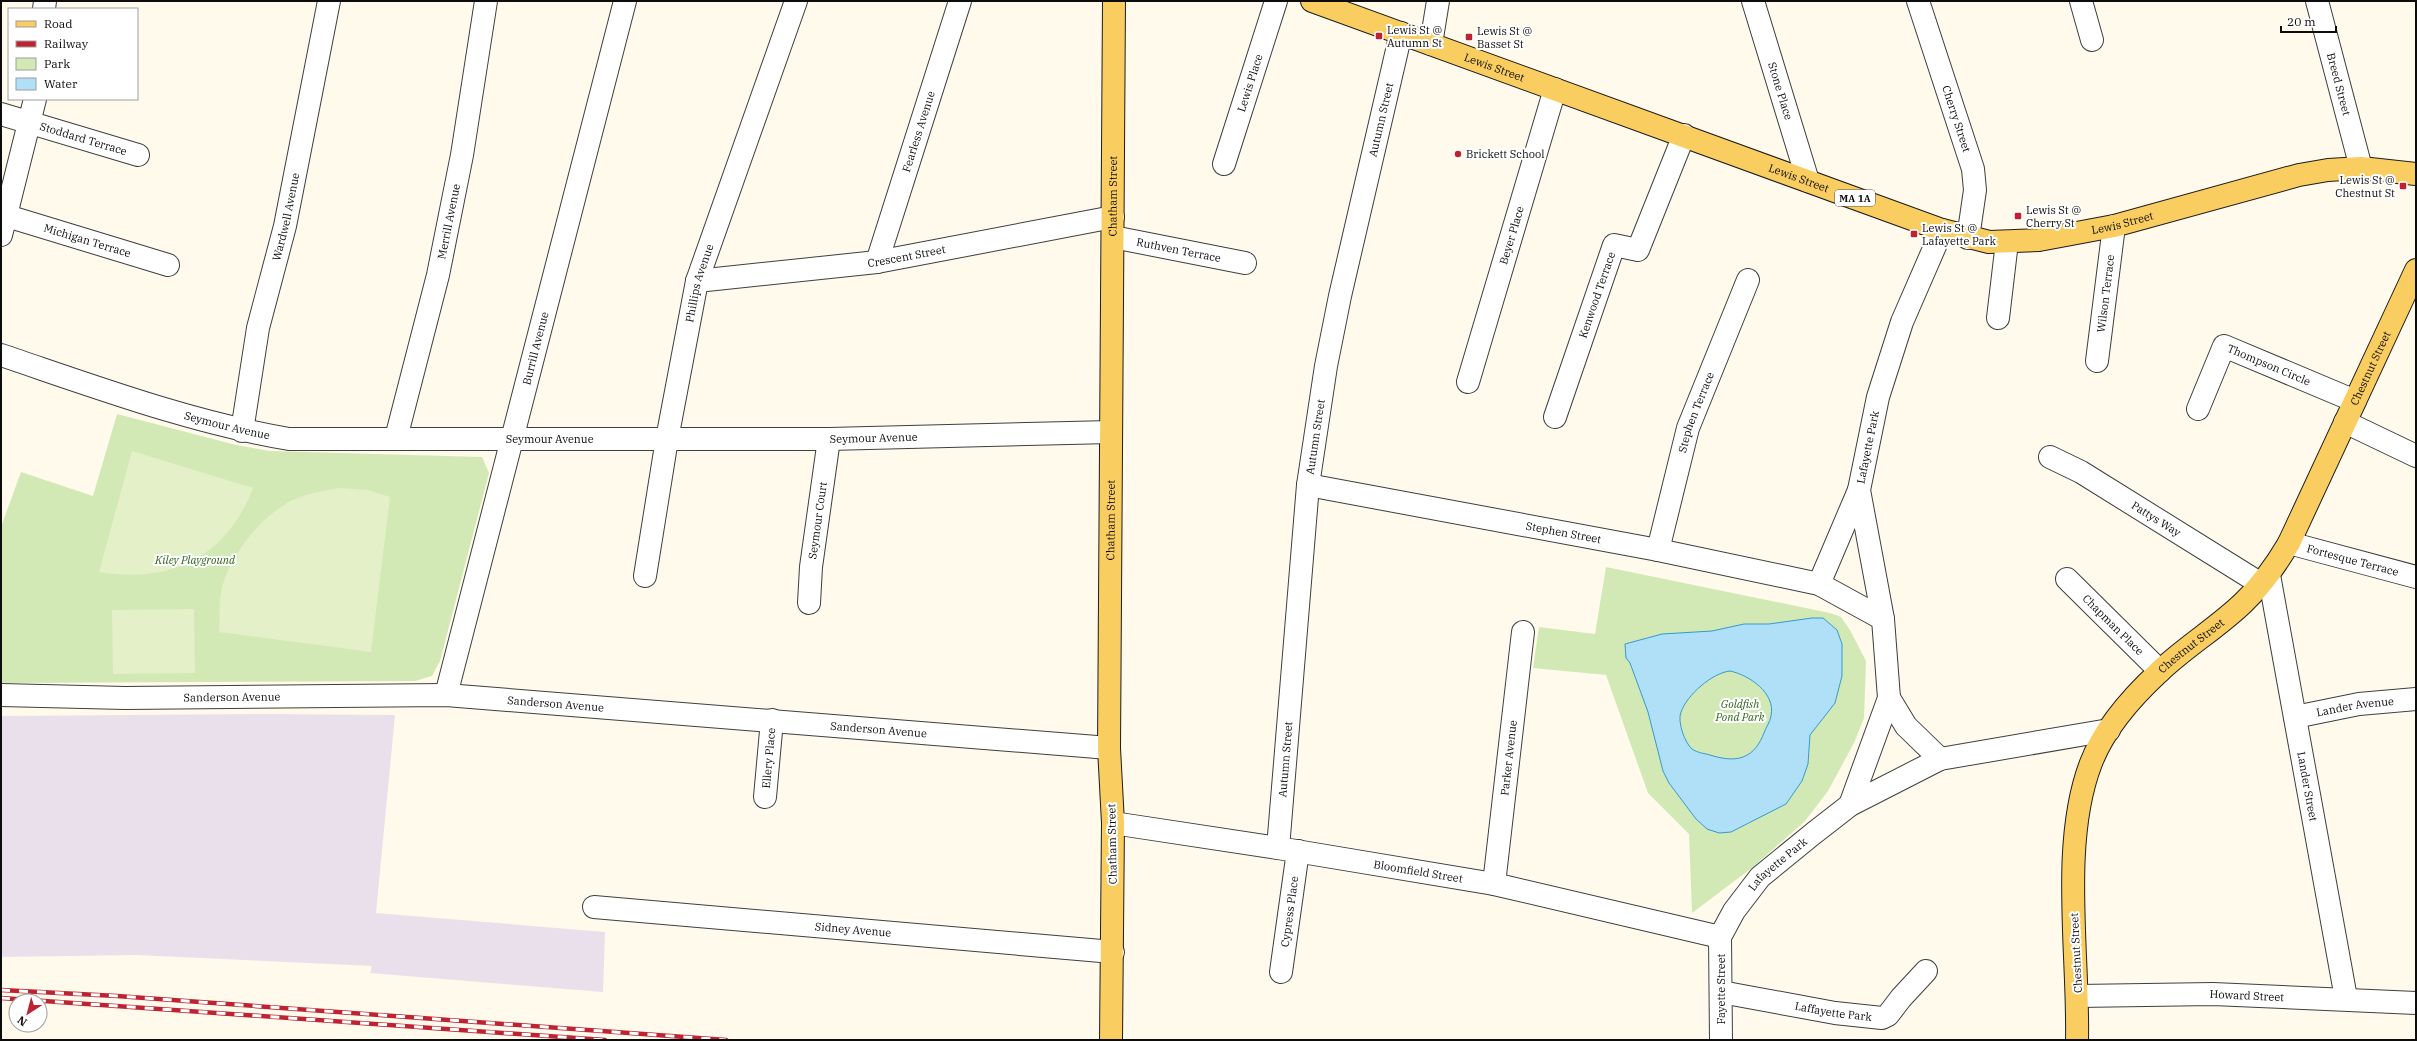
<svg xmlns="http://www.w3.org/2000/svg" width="2417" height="1041" viewBox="0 0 2417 1041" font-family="'IBM Plex Serif',serif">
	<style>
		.industrial { fill: #e9e0eb }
		.green { fill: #d3e9b5 }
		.pitch { fill: #e4f0c7 }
		.water { fill: #afe0f7; stroke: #3599cf; fill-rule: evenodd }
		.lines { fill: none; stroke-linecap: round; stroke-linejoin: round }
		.minor-casing { stroke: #3f3f3f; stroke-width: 24 }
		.major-casing { stroke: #1d1d1d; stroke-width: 24 }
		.minor { stroke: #fff; stroke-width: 22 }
		.major { stroke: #facd60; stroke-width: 22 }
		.rail-casing { stroke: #bd2332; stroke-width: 4.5 }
		.rail { stroke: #fff; stroke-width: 3; stroke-dasharray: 9; stroke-linecap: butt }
		.poi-dot { fill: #bd2332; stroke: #fff; stroke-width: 1.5 }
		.labels { text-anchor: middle; stroke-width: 4; stroke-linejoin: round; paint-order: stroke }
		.shield { fill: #fff; stroke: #555; stroke-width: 1 }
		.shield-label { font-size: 10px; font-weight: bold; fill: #0c0c0c }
		.poi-label { font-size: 11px; fill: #0c0c0c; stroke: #fff; text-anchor: start }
		.street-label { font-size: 11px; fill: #0c0c0c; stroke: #fff }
		.park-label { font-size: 11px; font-style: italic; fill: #2f641c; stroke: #fff }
	</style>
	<rect width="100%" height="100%" fill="#fffaeb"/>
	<path class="industrial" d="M268,714L395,715L376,913L605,932L603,992L370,973L372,966L136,955L1,957V716Z"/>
	<g class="green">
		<path d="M117,414L236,445L270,451L482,457L489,473L440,661L432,676L415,681L1,683V527L21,472L93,496Z"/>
		<path d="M1606,567L1830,613L1841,617L1850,630L1866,661L1864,718L1854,743L1828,791L1805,821L1753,867L1692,913L1689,834L1648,793L1606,675L1533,668L1539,627L1595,634Z"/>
	</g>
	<g class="pitch">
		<path d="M132,451L253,488C227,557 170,584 99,572Z"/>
		<path d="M339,488L368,490L390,497L371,652L219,632C220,619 219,605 221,592C228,555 267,507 303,496C315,492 328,490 339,488Z"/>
		<path d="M194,609L195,673L113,674L112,610Z"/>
	</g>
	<path class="water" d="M1812,618H1823L1837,630L1842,644V676L1835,703L1810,735L1808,764L1802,781L1786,804L1731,832L1719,833L1707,829L1696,819L1669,783L1663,771L1648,712L1630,663L1626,658L1625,644L1662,634L1712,631L1744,624H1769ZM1730,671C1749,675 1776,693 1771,716C1770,722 1766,727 1764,733C1760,743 1754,753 1743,757C1732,761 1720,758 1710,755C1703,753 1698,753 1692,749C1685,743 1677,722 1681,712C1687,695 1712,673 1730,671Z"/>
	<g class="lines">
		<g class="minor-casing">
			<g id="minor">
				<path id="s1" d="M1753,1L1808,181"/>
				<path id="s2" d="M1918,1L1973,169L1975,190L1968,238"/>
				<path d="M2081,1L2092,40"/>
				<path id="s3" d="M2317,1L2361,168"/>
				<path d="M44,9L45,1"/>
				<path d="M1431,44L1438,1"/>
				<path id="s4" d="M1,114L138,155"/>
				<path id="s5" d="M1224,164L1276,1"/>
				<path id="s6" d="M7,216L168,265"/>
				<path d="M1,235L35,99"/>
				<path id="s7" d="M1113,237L1245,263"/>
				<path id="s8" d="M877,262L960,1"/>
				<path id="s9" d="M697,281L877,262L1113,217"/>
				<path d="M1998,318L2007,242"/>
				<path id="s10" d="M1,355C96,387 190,422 289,439H829L1111,432"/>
				<path id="s11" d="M2097,361L2114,226"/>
				<path id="s12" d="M1468,382L1555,89"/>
				<path id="s13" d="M2198,409L2224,346L2355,401"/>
				<path id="s14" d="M1555,417L1614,245L1638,250L1684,135"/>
				<path d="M2345,422L2416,456"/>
				<path id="s15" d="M242,431L258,328L285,226L329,1"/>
				<path id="s16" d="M396,438L438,275L462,155L486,1"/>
				<path id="s17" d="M2050,457L2081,472L2261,584"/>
				<path id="s18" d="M1308,485L1658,550L1819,584L1883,619"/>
				<path id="s19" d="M2289,543L2416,577"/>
				<path id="s20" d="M1658,550L1688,428L1748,280"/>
				<path id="s21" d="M2269,575L2346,998"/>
				<path id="s22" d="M645,576L667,439L697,281L796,1"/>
				<path id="s23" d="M2067,579L2160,671"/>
				<path d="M1819,584L1859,490"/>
				<path id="s24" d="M809,603L811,567L829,439"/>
				<path id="s25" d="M1,695L125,698L446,695L1109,748"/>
				<path id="s26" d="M446,695L625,1"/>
				<path d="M1889,698L1906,726L1940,759"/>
				<path id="s27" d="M2295,717L2359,704L2416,699"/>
				<path id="s28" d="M765,797L772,720"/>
				<path id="s29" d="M1850,805L1889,698L1883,619L1859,490L1878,397L1902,322L1942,230"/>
				<path id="s30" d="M1113,823L1278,848L1494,884L1720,937"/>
				<path id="s31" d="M1278,848L1308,485L1326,366L1340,296L1401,33"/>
				<path id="s32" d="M1494,884L1523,632"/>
				<path id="s33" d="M594,907L1113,952"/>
				<path id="s34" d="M1281,972L1298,851"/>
				<path id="s35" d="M1721,992L1835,1013L1882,1018L1888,1015L1901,998L1926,971"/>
				<path id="s36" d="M2078,996L2213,994L2416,1003"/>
				<path id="s37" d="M1721,1040L1720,937L1734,911L1760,877L1814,833L1850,805L1940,759L2109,730"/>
			</g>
		</g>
		<g class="major-casing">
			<g id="major">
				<path id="s38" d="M1312,1L1942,230L1989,242L2039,240L2114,226L2299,175L2328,170L2361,168L2416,174"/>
				<path id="s39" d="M1111,1040L1113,823L1109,748L1114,1"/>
				<path id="s40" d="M2077,1040C2079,955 2060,843 2091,763C2104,729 2132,697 2159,672C2185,647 2217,628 2243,603C2262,585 2276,565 2289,543L2416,270"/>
			</g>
		</g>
		<use href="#minor" class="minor"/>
		<use href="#major" class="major"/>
		<g class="rail-casing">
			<g id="rail">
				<path d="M1,990L117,996L726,1040"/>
				<path d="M1,998L605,1040"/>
			</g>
		</g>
		<use href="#rail" class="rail"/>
	</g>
	<g class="poi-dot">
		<rect x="1375" y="32" width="8" height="8" rx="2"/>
		<rect x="1465" y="33" width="8" height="8" rx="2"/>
		<circle cx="1458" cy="154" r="4"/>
		<rect x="2399" y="182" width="8" height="8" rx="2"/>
		<rect x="2014" y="212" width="8" height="8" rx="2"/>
		<rect x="1910" y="230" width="8" height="8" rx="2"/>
	</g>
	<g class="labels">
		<rect class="shield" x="1835" y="190" width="40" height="16" rx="3"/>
		<g class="shield-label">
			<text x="1855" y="202">MA 1A</text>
		</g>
		<g class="poi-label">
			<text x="1387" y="34">Lewis St @<tspan x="1387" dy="13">Autumn St</tspan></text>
			<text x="1477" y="35">Lewis St @<tspan x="1477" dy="13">Basset St</tspan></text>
			<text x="1466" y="158">Brickett School</text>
			<text x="2395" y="184" text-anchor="end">Lewis St @<tspan x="2395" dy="13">Chestnut St</tspan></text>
			<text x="2026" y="214">Lewis St @<tspan x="2026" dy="13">Cherry St</tspan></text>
			<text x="1922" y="232">Lewis St @<tspan x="1922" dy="13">Lafayette Park</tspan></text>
		</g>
		<g class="street-label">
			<text dy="4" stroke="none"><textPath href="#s38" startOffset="194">Lewis Street</textPath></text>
			<text dy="4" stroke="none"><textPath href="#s5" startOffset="85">Lewis Place</textPath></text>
			<text dy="4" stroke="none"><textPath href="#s3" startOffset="86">Breed Street</textPath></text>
			<text dy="4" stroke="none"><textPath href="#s1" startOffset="94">Stone Place</textPath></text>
			<text dy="4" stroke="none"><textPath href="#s2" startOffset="124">Cherry Street</textPath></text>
			<text dy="4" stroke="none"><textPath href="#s31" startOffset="737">Autumn Street</textPath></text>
			<text dy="4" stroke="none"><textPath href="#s8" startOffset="137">Fearless Avenue</textPath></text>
			<text dy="4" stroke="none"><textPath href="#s4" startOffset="86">Stoddard Terrace</textPath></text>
			<text dy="4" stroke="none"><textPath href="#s38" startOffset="518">Lewis Street</textPath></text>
			<text dy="4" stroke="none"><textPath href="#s39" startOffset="844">Chatham Street</textPath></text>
			<text dy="4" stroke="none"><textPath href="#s15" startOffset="219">Wardwell Avenue</textPath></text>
			<text dy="4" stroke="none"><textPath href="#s16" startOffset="223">Merrill Avenue</textPath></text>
			<text dy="4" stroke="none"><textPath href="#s38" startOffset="854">Lewis Street</textPath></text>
			<text dy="4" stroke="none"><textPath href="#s12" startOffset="153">Beyer Place</textPath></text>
			<text dy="4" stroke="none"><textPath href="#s6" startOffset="84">Michigan Terrace</textPath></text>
			<text dy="4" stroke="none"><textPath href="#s7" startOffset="67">Ruthven Terrace</textPath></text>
			<text dy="4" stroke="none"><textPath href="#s9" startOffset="211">Crescent Street</textPath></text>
			<text dy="4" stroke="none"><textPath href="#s22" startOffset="298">Phillips Avenue</textPath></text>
			<text dy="4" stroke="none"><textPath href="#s11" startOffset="68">Wilson Terrace</textPath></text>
			<text dy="4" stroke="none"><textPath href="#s14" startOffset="129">Kenwood Terrace</textPath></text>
			<text dy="4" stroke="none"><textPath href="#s26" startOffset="358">Burrill Avenue</textPath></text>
			<text dy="4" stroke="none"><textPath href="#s13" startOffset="117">Thompson Circle</textPath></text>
			<text dy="4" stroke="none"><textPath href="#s40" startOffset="771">Chestnut Street</textPath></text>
			<text dy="4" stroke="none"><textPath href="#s20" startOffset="143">Stephen Terrace</textPath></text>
			<text dy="4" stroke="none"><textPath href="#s10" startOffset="237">Seymour Avenue</textPath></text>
			<text dy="4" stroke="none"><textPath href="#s10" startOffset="885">Seymour Avenue</textPath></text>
			<text dy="4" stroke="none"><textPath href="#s31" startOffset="413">Autumn Street</textPath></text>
			<text dy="4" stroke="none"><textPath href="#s10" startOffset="561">Seymour Avenue</textPath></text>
			<text dy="4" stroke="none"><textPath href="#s29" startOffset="368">Lafayette Park</textPath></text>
			<text dy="4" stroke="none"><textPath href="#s17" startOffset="123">Pattys Way</textPath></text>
			<text dy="4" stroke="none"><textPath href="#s24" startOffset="83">Seymour Court</textPath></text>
			<text dy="4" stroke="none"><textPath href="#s39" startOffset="520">Chatham Street</textPath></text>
			<text dy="4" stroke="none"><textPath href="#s18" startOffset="260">Stephen Street</textPath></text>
			<text dy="4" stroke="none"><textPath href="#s19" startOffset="66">Fortesque Terrace</textPath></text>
			<text dy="4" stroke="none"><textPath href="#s23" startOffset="65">Chapman Place</textPath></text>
			<text dy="4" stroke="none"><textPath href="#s40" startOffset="435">Chestnut Street</textPath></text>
			<text dy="4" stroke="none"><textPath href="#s25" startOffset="231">Sanderson Avenue</textPath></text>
			<text dy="4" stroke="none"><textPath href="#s25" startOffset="555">Sanderson Avenue</textPath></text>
			<text dy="4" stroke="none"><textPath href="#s27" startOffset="61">Lander Avenue</textPath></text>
			<text dy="4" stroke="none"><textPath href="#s25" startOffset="879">Sanderson Avenue</textPath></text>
			<text dy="4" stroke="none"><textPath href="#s28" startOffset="39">Ellery Place</textPath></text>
			<text dy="4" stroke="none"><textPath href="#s32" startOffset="127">Parker Avenue</textPath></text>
			<text dy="4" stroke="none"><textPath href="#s31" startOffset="89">Autumn Street</textPath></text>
			<text dy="4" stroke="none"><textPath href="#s21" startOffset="215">Lander Street</textPath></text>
			<text transform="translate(1112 844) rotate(-91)" y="4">Chatham Street</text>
			<text dy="4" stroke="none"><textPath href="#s37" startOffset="197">Lafayette Park</textPath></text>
			<text dy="4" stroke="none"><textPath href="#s30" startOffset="309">Bloomfield Street</textPath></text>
			<text dy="4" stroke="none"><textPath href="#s34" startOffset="61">Cypress Place</textPath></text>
			<text dy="4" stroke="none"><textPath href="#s33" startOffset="260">Sidney Avenue</textPath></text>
			<text transform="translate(2076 953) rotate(-93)" y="4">Chestnut Street</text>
			<text transform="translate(1721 989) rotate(-90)" y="4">Fayette Street</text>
			<text dy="4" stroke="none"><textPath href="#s36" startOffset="169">Howard Street</textPath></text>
			<text dy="4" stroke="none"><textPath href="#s35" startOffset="114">Laffayette Park</textPath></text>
		</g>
		<g class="park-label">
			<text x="195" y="564">Kiley Playground</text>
			<text x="1740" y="708">Goldfish<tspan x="1740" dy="13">Pond Park</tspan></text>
		</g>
	</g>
	<rect width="2417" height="1041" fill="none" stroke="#0c0c0c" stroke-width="4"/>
	<rect x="8" y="8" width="130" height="92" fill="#ffffff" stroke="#9e9e9e"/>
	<rect x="16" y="21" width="20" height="6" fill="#facd60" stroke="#9e9e9e"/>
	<text x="44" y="28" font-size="12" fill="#0c0c0c">Road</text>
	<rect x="16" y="41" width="20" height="6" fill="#bd2332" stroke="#9e9e9e"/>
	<text x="44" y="48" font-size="12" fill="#0c0c0c">Railway</text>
	<rect x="16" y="58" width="20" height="12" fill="#d3e9b5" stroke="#9e9e9e"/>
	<text x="44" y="68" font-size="12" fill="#0c0c0c">Park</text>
	<rect x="16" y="78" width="20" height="12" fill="#afe0f7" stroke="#9e9e9e"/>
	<text x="44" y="88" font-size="12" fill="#0c0c0c">Water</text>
	<g transform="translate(28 1013) rotate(216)"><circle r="19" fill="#ffffff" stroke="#9e9e9e"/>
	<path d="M0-3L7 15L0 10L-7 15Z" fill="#bd2332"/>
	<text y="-6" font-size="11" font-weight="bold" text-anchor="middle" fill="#0c0c0c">N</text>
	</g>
	<path d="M2281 26v6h55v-6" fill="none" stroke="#0c0c0c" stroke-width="2"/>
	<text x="2287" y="26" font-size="12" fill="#0c0c0c" stroke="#ffffff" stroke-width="3" paint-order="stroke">20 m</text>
</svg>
